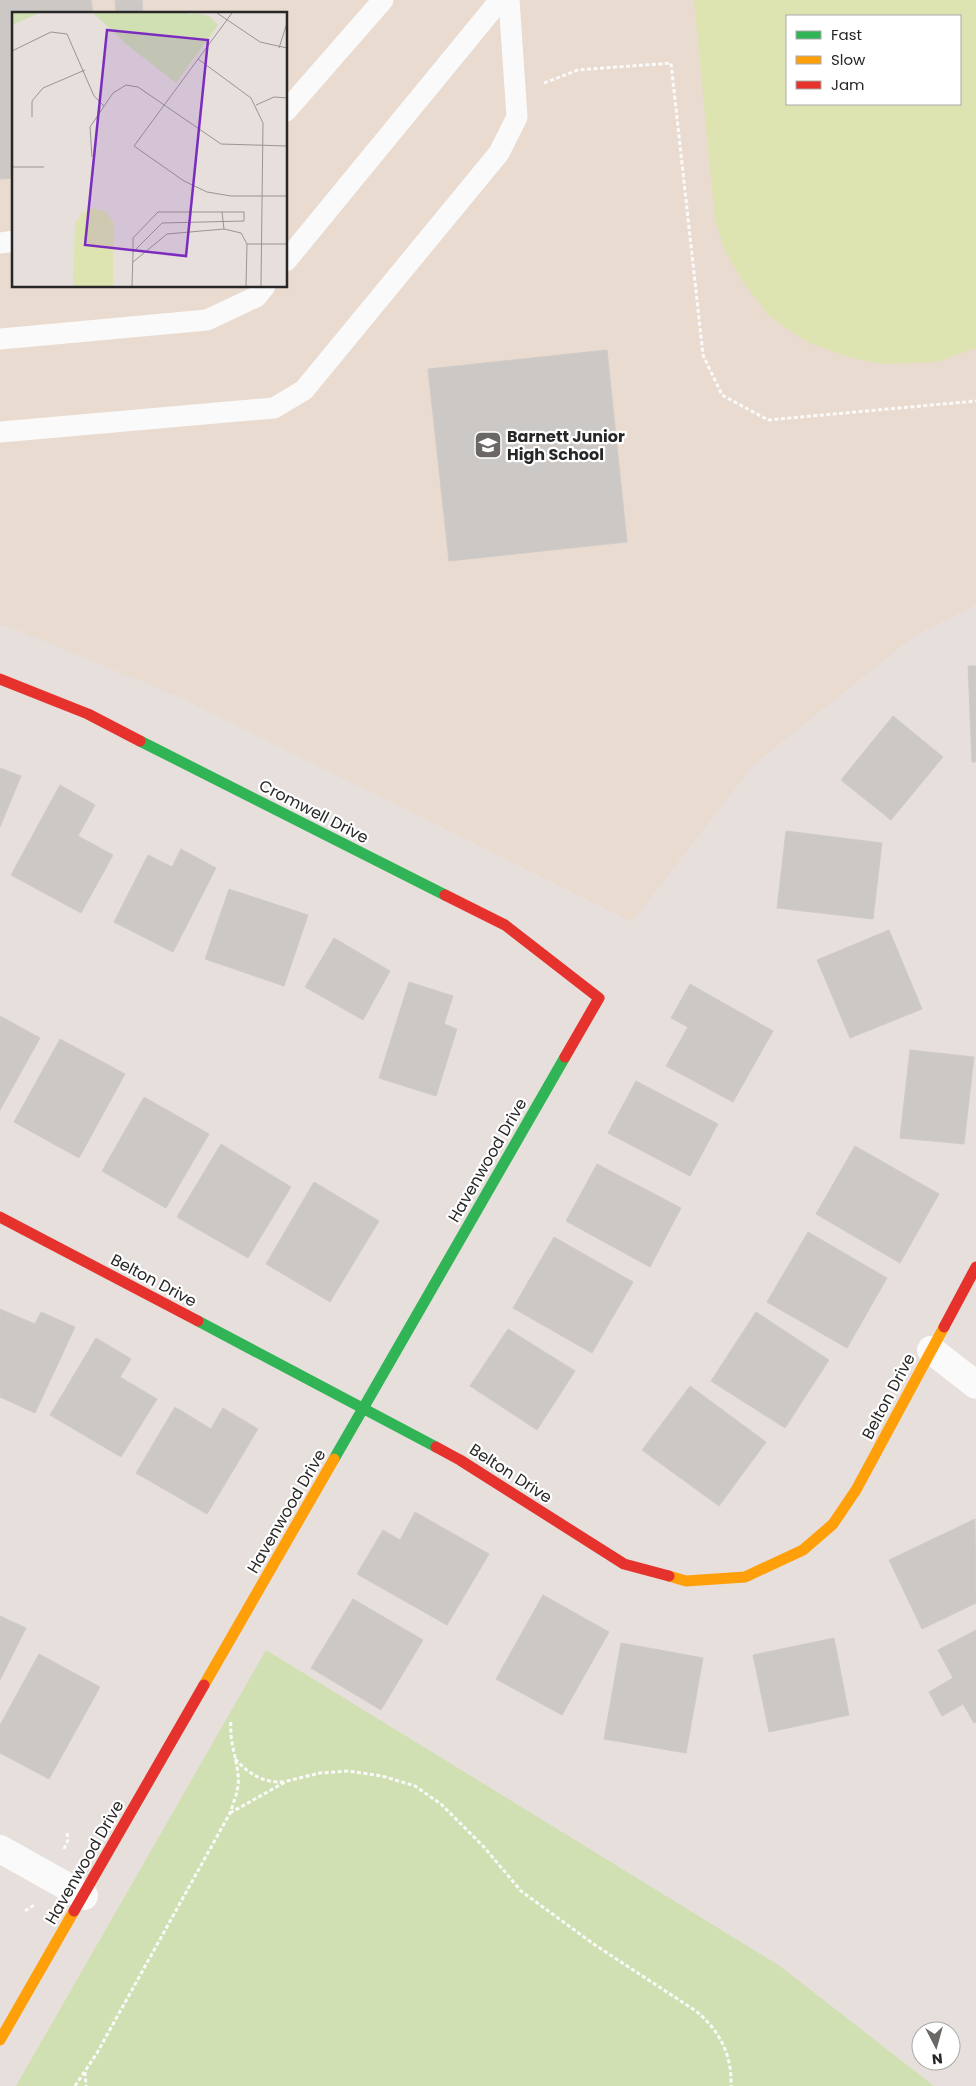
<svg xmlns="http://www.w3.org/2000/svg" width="976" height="2086" viewBox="0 0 976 2086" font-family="Poppins,sans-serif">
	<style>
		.education { fill: #e9dbcf; fill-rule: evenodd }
		.green { fill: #d1e0b3 }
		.pitch { fill: #dee4b1; fill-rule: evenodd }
		.building { fill: #ccc8c5; stroke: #d0cbc8 }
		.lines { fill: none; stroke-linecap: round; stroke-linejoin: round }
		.path { stroke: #fbfafa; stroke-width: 3; stroke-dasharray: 4 2.5; stroke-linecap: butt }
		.lane { stroke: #fbfafa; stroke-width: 21 }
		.street { stroke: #fbfafa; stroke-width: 28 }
		.fast { stroke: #30b455; stroke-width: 11 }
		.slow { stroke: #ff9f0a; stroke-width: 11 }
		.jam { stroke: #e5322d; stroke-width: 11 }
		.labels { text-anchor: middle; stroke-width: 4.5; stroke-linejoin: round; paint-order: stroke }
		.poi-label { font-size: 16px; font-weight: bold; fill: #272727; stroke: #fff; text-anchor: start }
		.street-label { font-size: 16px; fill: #272727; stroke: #fff }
		.inset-road { fill: none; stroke: #9a9593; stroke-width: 1 }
		.view { fill: #7b2cbf; fill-opacity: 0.15; stroke: #7b2cbf; stroke-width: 2.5 }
		.inset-edge { fill: none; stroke: #272727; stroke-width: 2.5 }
	</style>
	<rect width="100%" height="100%" fill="#e6dfdb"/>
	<path class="education" d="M0,0H976V604L914,636L753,765L632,922L182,698L15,629L0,625ZM14,14H286V286H14ZM787,16H960V104H787Z"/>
	<path class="green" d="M266,1650L780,1966L934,2086H16Z"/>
	<path class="pitch" d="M694,0H976V348L937,362L882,364L848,357L807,342L770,317L746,286L725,251L715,220ZM787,16H960V104H787Z"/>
	<g class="building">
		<path d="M0,0H91L93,14H14V178L0,179Z"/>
		<path d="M115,0H142L143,14H116Z"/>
		<path d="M607,350L627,542L449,561L428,369Z"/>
		<path d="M968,666H976V762H972Z"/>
		<path d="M893,716L943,757L891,820L841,780Z"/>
		<path d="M0,768L21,776L0,827Z"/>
		<path d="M60,785L95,805L78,836L113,855L81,913L11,875Z"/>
		<path d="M786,831L882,843L873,919L777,908Z"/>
		<path d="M181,849L216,868L173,952L114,922L148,855L172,867Z"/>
		<path d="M229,889L308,915L284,986L205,959Z"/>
		<path d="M889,930L922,1009L850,1038L817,960Z"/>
		<path d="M334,938L390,971L363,1020L305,987Z"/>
		<path d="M409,982L453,996L444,1024L457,1029L436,1096L379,1078Z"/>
		<path d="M690,984L773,1031L733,1102L666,1066L688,1027L671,1018Z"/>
		<path d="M0,1016L40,1038L0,1110Z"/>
		<path d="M60,1039L125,1074L79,1158L14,1122Z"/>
		<path d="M910,1050L974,1057L964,1144L900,1138Z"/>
		<path d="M636,1081L718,1124L690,1176L608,1133Z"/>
		<path d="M144,1097L209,1134L166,1208L102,1171Z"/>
		<path d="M221,1144L291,1187L248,1258L177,1217Z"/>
		<path d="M855,1146L939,1194L900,1263L816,1214Z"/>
		<path d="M597,1164L681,1208L650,1267L566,1221Z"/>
		<path d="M314,1182L379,1221L330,1302L266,1264Z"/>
		<path d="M808,1232L887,1278L847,1348L767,1302Z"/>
		<path d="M554,1237L633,1282L592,1353L513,1308Z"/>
		<path d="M0,1309L35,1324L41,1312L75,1327L35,1413L0,1397Z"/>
		<path d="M756,1312L829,1360L785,1428L711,1381Z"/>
		<path d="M508,1329L575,1371L537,1430L470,1386Z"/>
		<path d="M96,1338L131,1359L120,1377L157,1399L121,1457L50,1415Z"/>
		<path d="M690,1386L766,1442L719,1506L642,1450Z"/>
		<path d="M175,1407L211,1429L223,1408L258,1429L207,1514L136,1473Z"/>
		<path d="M415,1512L489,1554L447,1625L357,1574L383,1530L400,1540Z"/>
		<path d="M975,1519L976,1603L922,1629L889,1560Z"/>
		<path d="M543,1595L609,1632L562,1715L496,1679Z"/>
		<path d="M353,1599L423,1640L381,1710L311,1668Z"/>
		<path d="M0,1616L26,1628L0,1680Z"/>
		<path d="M976,1630V1722L974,1723L963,1704L942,1716L929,1692L953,1678L938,1650Z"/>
		<path d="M834,1638L849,1715L769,1732L753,1655Z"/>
		<path d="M621,1643L703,1658L686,1753L604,1739Z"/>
		<path d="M39,1654L100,1687L49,1779L0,1753V1725Z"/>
	</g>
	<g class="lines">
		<g class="path">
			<path d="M544,83L578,70L671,63L703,355L722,395L768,420L976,401"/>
			<path d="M235,1759C249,1774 263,1783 284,1782"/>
			<path d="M230,1813L287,1781L320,1773L348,1771L382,1776L415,1786L441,1804L484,1847L521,1891L595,1945L696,2011C720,2031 732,2055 731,2086"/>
			<path d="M64,1849L68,1840L67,1833"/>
			<path d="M25,1911L34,1905"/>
			<path d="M85,2072L86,2086"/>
			<path d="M75,2086L97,2053L230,1813C234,1801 240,1788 238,1774C236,1755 229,1741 231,1720"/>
		</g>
		<g class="lane">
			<path d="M286,111L383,0"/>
			<path d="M0,243L14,241"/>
			<path d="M286,261L500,0"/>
			<path d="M0,339L207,320L256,297L265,286"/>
			<path d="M0,432L274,408L304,390L499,153L517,117L509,0"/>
		</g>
		<g class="street">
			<path d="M931,1350L976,1385"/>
			<path d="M0,1849L84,1896"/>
		</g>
		<g class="fast">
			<path d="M140,741L445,895"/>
			<path d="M198,1321L436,1447"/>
			<path d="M334,1459L565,1057"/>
		</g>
		<g class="slow">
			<path d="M669,1576L686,1581L745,1577L803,1550L833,1524L856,1490L944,1327"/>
			<path d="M204,1685L334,1459"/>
			<path d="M0,2040L74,1911"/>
		</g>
		<g class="jam">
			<path d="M0,679L88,714L140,741"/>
			<path d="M445,895L505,925L599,998L565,1057"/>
			<path d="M0,1217L198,1321"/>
			<path d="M944,1327L976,1267"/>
			<path d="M436,1447L460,1460L624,1564L669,1576"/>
			<path d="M74,1911L204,1685"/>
		</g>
	</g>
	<defs>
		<g id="school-square" transform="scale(1.4375)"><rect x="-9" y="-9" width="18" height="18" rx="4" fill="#6a6766" stroke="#fff"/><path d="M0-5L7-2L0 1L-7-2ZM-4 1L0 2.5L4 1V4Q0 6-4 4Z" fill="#fff"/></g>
	</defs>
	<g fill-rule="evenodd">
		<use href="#school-square" x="488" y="445"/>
	</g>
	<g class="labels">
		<g class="poi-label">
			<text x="507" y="442">Barnett Junior<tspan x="507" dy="18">High School</tspan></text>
		</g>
		<g class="street-label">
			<text transform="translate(314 811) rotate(27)" y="6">Cromwell Drive</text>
			<text transform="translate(487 1160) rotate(-60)" y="6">Havenwood Drive</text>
			<text transform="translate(154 1280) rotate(28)" y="6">Belton Drive</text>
			<text transform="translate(888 1396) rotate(-62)" y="6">Belton Drive</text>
			<text transform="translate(511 1473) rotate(33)" y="6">Belton Drive</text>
			<text transform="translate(286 1511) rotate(-60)" y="6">Havenwood Drive</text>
			<text transform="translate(84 1862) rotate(-60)" y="6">Havenwood Drive</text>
		</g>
	</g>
	<g transform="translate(12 12)">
		<rect width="275" height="275" fill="#e6dfdb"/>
		<path d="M0,1H27L0,13ZM81,1H175L179,3L182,1L197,4L206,13L164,71L114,32Z" fill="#d1e0b3"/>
		<path d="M81,196L94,200L101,210V274H61L63,211L70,201Z" fill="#dee4b1"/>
		<path class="inset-road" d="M205,1L248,30L275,36M220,1L122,134L172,169L195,180L219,184H275M267,36L275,11M0,39L39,20L55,22L82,84L92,94M186,47L239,86L251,111L249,274M244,93L262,85L275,86M20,105V89L31,76L73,58M80,145L78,115L101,81L114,73L126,75L209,132L275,134M0,155H32M210,200L212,217L229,221L235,232H275M121,250L155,222L212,217M120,274L121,240V226L146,200H232V209L150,211L121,240M234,274L235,232"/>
		<path class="view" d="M95,18L196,28L174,244L73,233Z"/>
		<rect width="275" height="275" class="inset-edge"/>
	</g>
	<rect x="786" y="15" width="175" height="90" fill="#ffffff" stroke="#a9a9a9"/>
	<rect x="796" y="31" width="25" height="8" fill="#30b455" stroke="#a9a9a9"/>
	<text x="831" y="40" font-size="15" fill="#272727">Fast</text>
	<rect x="796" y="56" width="25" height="8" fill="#ff9f0a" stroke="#a9a9a9"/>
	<text x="831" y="65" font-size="15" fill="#272727">Slow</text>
	<rect x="796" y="81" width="25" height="8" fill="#e5322d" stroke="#a9a9a9"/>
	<text x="831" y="90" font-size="15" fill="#272727">Jam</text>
	<g transform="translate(936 2046) rotate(174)"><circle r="24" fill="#ffffff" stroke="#a9a9a9"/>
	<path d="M0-4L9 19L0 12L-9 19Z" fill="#6a6766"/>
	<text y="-8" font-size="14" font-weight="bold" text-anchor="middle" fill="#272727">N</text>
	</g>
</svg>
